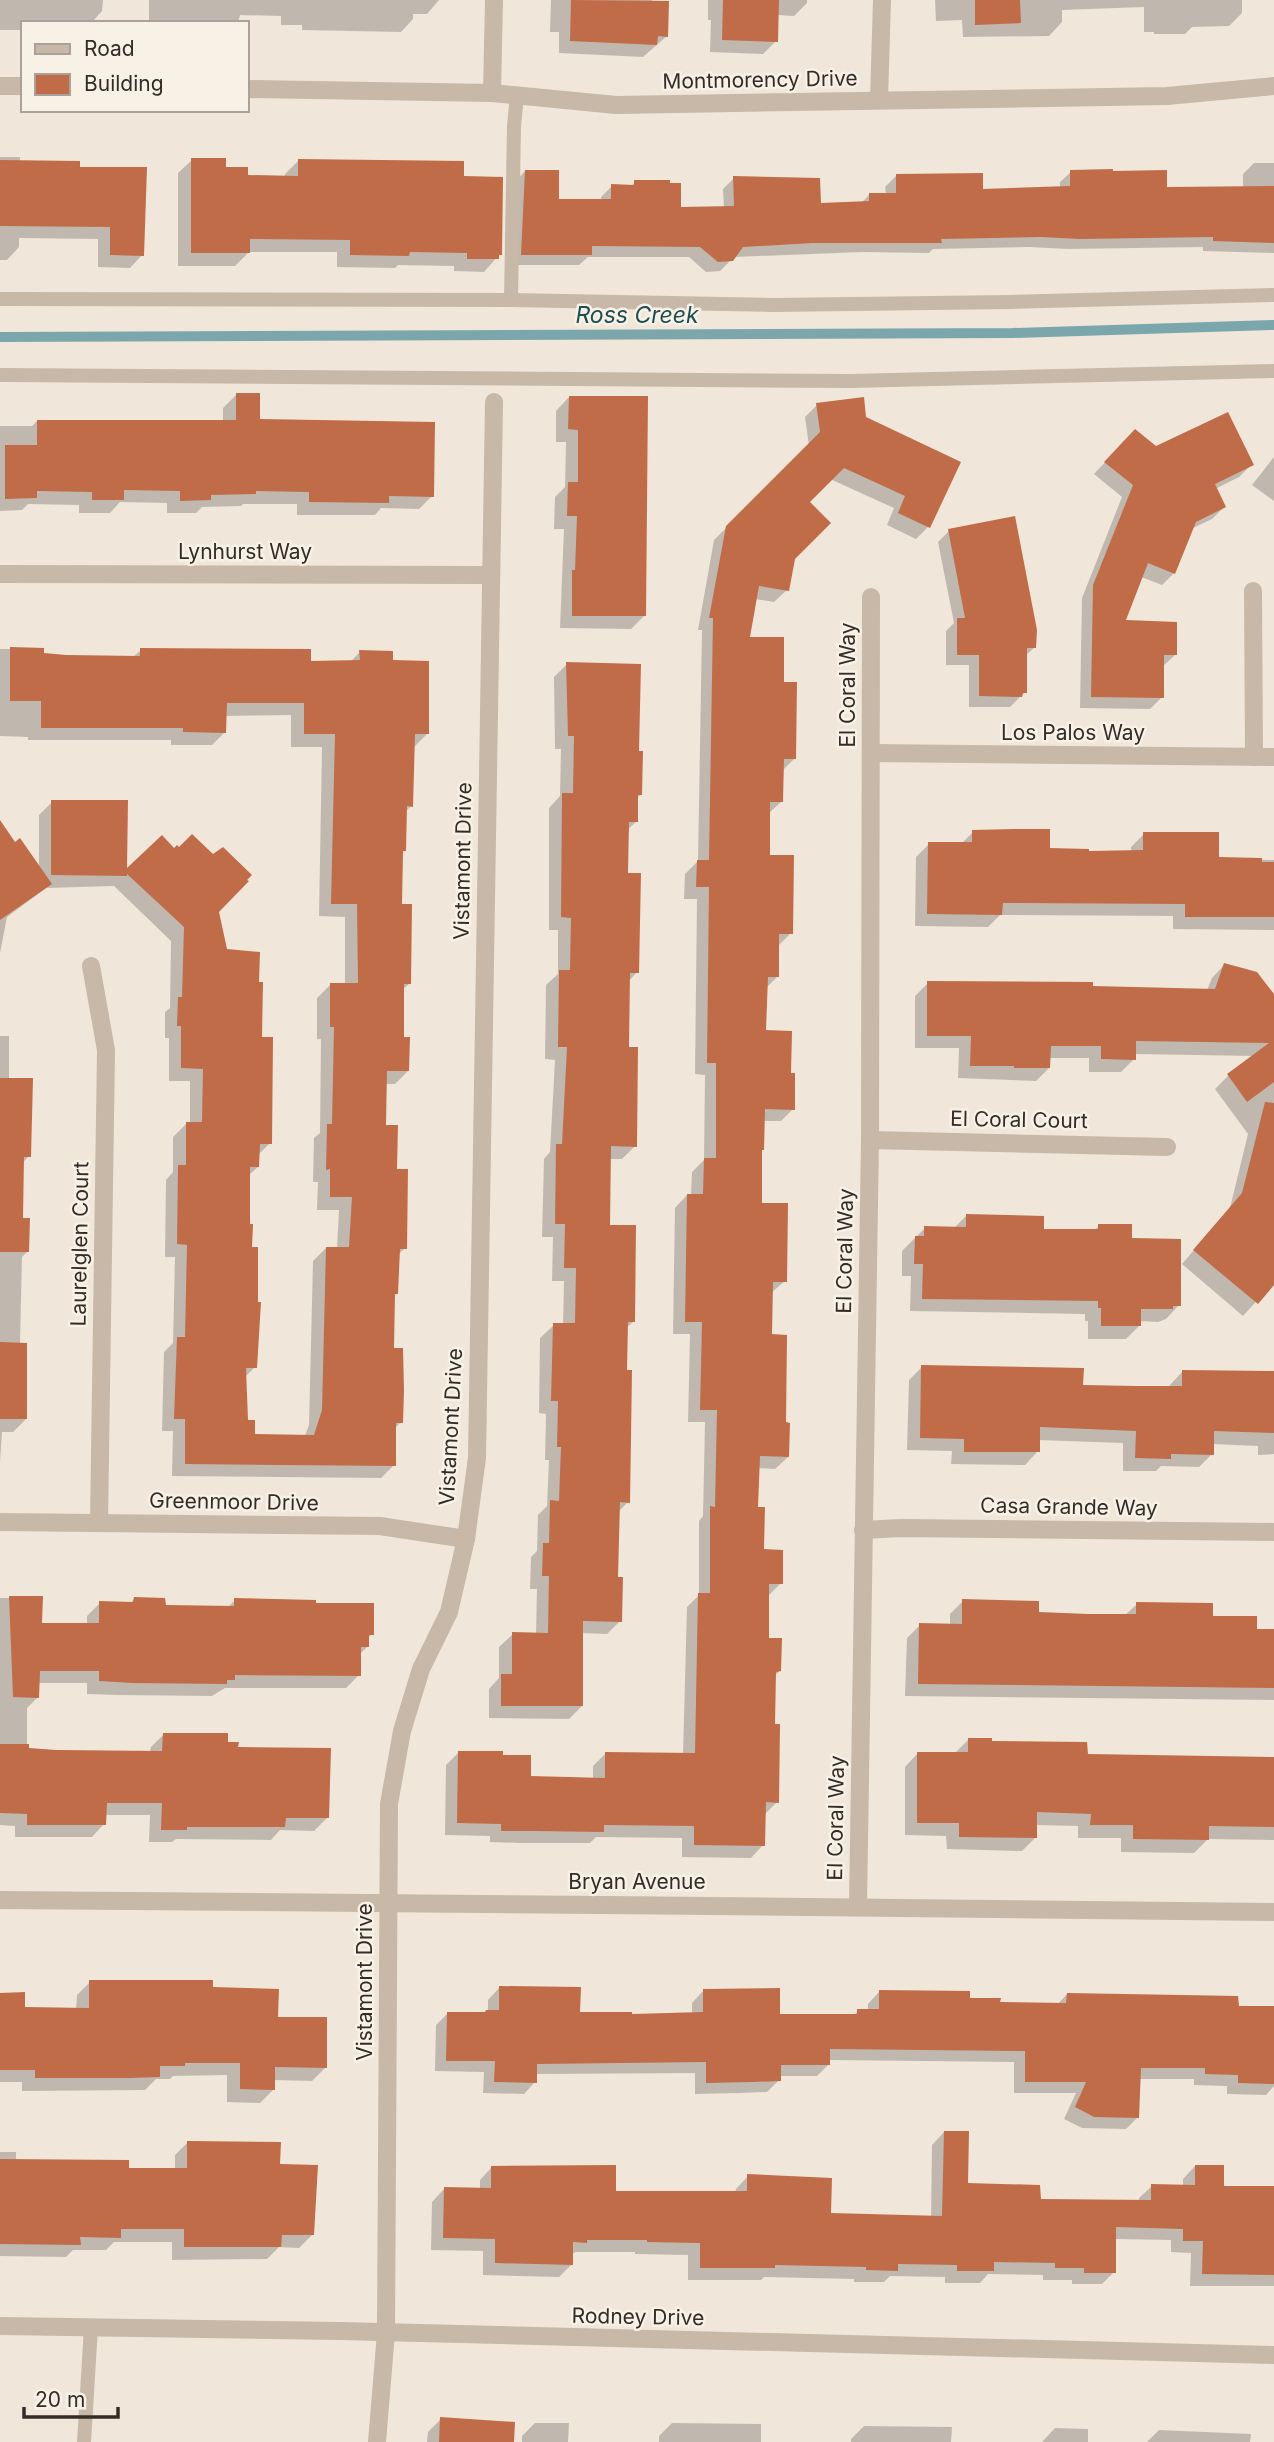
<svg xmlns="http://www.w3.org/2000/svg" width="1274" height="2442" viewBox="0 0 1274 2442" font-family="Inter,sans-serif">
	<style>
		.shadow { fill: #0003 }
		.lines { fill: none; stroke-linecap: round; stroke-linejoin: round }
		.stream { stroke: #7ba7ac; stroke-width: 10 }
		.building { fill: #c06c48 }
		.service { stroke: #c7b8a7; stroke-width: 14 }
		.minor { stroke: #c7b8a7; stroke-width: 18 }
		.labels { text-anchor: middle; stroke-width: 5; stroke-linejoin: round; paint-order: stroke }
		.street-label { font-size: 21px; fill: #342c27; stroke: #f8f1e6 }
		.water-label { font-size: 23px; font-style: italic; fill: #1f4d54; stroke: #f8f1e6 }
	</style>
	<rect width="100%" height="100%" fill="#f0e7da"/>
	<g class="shadow">
		<path d="M0,0H103L102,11L91,23H23V30H0Z"/>
		<path d="M108,0H439L427,14H413V19L401,32L302,30V25H281V16L240,15L238,23H149V0Z"/>
		<path d="M551,0H652L667,36L643,57L559,53V32H550Z"/>
		<path d="M708,0H807V3L794,16L777,15L776,41L763,54L710,52L711,20H708Z"/>
		<path d="M935,0H1242V13L1229,26L1192,27L1185,34H1154V32H1144V7L1062,10V22L1049,36L963,37L962,20L936,21Z"/>
		<path d="M0,157H20V162L79,168L142,255L130,268L98,267V239L19,238V247L7,260H0Z"/>
		<path d="M192,160L247,177L285,178V174L298,161L462,178L500,254L484,272L454,271V266L398,265L395,268L337,267V252H249L235,266H178V173Z"/>
		<path d="M1254,163H1274V253L1203,251V247L1068,249L1029,247L933,249L929,253L862,252L734,257L720,271L706,272L689,257H588L579,265H511L515,182L525,171L557,200L601,201V197L612,186H631L635,182L680,209L724,208L723,189L734,178L819,205L861,203L870,194H886L885,187L896,176L982,191L1060,188V182L1071,172L1165,189L1243,188V174Z"/>
		<path d="M236,395L258,421L432,496L419,509L381,508L375,515H297V504H243L241,506L202,507L196,513H167V503L120,502L110,513H79V505L28,504L22,510L0,511V426H32L37,421L68,420L223,421V408Z"/>
		<path d="M569,397L644,616L631,629L560,628L564,529H554L555,497L565,487L566,442H556V411Z"/>
		<path d="M817,405L865,418L928,527L916,539L887,525L894,508L830,479L807,502L787,590L774,602L755,599L747,639L782,684L794,759L782,771L781,802L768,814V856L791,933L779,945L777,977L766,988L765,1032L789,1075L793,1109L781,1121H763L761,1151V1205L785,1281L771,1293V1336L788,1457L775,1469L757,1468L756,1509L763,1551L781,1583L769,1595L767,1640L780,1671L774,1676V1726L777,1802L764,1815L763,1845L751,1858L682,1857V1838L596,1837L590,1843H520L490,1842V1836L445,1835L446,1765L458,1753L501,1757L529,1777L593,1779V1766L606,1753L683,1755L687,1607L699,1595V1521L703,1516L705,1422H688L690,1334H673L675,1208L687,1195H691L692,1172L704,1160L705,1075L695,1074L697,899H684L685,874L698,861L702,630H698L714,540L809,446L805,417Z"/>
		<path d="M1123,443L1251,465L1239,477L1215,489L1224,507L1212,519L1191,529L1174,573L1162,585L1141,577L1123,622L1175,655L1162,667V697L1150,709L1080,708L1082,598L1122,497L1094,474Z"/>
		<path d="M1274,457V501L1252,485Z"/>
		<path d="M949,531L1035,647L1025,656V692L1010,707H969V665H946V631L954,623L938,542Z"/>
		<path d="M0,649H42V655L133,657L141,650L309,663L350,662L360,652L391,662L427,734L413,748L411,806L405,812L404,851L401,854L400,906L409,984L402,990V1039L408,1071L395,1084H385L384,1127L396,1170L405,1248L398,1255L397,1293L393,1296L392,1349L401,1422L394,1429V1465L381,1478L172,1476L173,1431H162L164,1352L173,1343L175,1257H165L166,1180L173,1172V1137L186,1124H190V1081H169V1038H165V1012L170,1008L171,941L114,886L46,888L7,917L0,953V827L39,868V815L52,802L126,872L217,911L226,950L260,1038L270,1143L258,1155V1167L248,1176V1225L255,1367L245,1377L247,1422L253,1435L305,1436L309,1425L313,1261L326,1248L337,1249L339,1210H317L318,1182H313L314,1138L320,1133L321,1039H317V998L330,985H345V917L319,916L322,747H291V715L225,716V732L212,745H171V740H28V737L0,736Z"/>
		<path d="M567,664L637,752L640,795L636,799V822L627,830L626,874L637,972L628,982L627,1049L635,1146L622,1159H609L608,1226L633,1322L626,1328L628,1502L618,1512L616,1579L620,1621L607,1634L581,1633L582,1706L569,1719L489,1718V1689L499,1678V1647L513,1634H536L537,1589H530L531,1557L537,1551L538,1515L547,1506L549,1460H545L546,1414L539,1413L540,1338L554,1325H563L564,1281H552L553,1237H542L544,1159L550,1152L555,1060L545,1059L546,985L558,974V930H549V808L560,796L561,749H555L554,677Z"/>
		<path d="M973,832L1048,850L1131,852V847L1144,834L1218,859L1274,860V930L1173,929V916L1000,915L988,927L915,926L916,857L929,844H961Z"/>
		<path d="M1225,964L1274,997V1282L1243,1316L1182,1264L1230,1208L1248,1134L1215,1089L1228,1076L1255,1056L1134,1054V1059L1121,1072H1089V1058H1049V1068L1036,1081L958,1078L959,1048H915V996L928,983L1207,990L1212,978Z"/>
		<path d="M0,1036H9V1080L29,1156L17,1169L0,1174Z"/>
		<path d="M0,1197L28,1251L22,1257L20,1344L26,1419L13,1432H2L0,1462Z"/>
		<path d="M967,1215L1042,1230L1094,1231L1099,1226L1130,1240L1179,1305L1166,1319L1158,1322L1139,1321V1326L1126,1339H1088V1321H1085V1314L910,1311L911,1276H902V1251L925,1228H954Z"/>
		<path d="M922,1367L1082,1387L1170,1388V1385L1183,1371L1274,1373V1454L1258,1455V1446L1212,1444V1454L1199,1467L1161,1466L1156,1471H1123V1443L1038,1440V1451L1025,1465L951,1464L952,1451L907,1450L909,1380Z"/>
		<path d="M0,1598H41L40,1625H87V1616L100,1603L130,1604L134,1599L165,1606L227,1608L235,1600L314,1605L372,1634L367,1639V1647L359,1655V1675L346,1688H225L212,1696L118,1695L87,1694V1683H38V1697L27,1708V1750L150,1752L151,1747L163,1735L227,1743L327,1818L314,1831L280,1830L271,1840L176,1839L172,1842H149L150,1815H105L104,1824L92,1837H15V1826L0,1825Z"/>
		<path d="M963,1601L1038,1614L1124,1616L1137,1604L1211,1618L1255,1631H1274V1700L905,1696L907,1638L920,1625H950V1614Z"/>
		<path d="M969,1739L1086,1756L1274,1759V1840L1208,1839L1194,1853L1121,1852V1838H1078V1826L1035,1825V1838L1022,1851L947,1849L946,1836L905,1835V1767L918,1753H955Z"/>
		<path d="M90,1982L212,1988L277,2018L325,2068L312,2081L273,2080V2090L260,2103L227,2102V2075L173,2076L170,2079H156L145,2090L22,2091V2082H0V1995L23,2009L76,2010L77,1995Z"/>
		<path d="M499,1988L579,2013L631,2016L692,2014V2003L703,1991L778,2016H853L858,2011H868V2004L879,1992L999,2004L1057,2005L1067,1994L1237,2008H1274V2086L1266,2095L1227,2094V2086L1194,2085V2079H1139L1138,2117L1126,2129L1082,2128L1064,2119L1076,2093H1014V2062L829,2060V2064L817,2076H779V2080L767,2092L740,2093L695,2094V2073L535,2074V2082L524,2094L483,2093L484,2072L435,2071L436,2025L447,2014H484L488,2011V2000Z"/>
		<path d="M944,2132L967,2185L1039,2201L1139,2202V2198L1152,2186L1183,2187V2179L1195,2166L1222,2188H1274V2286H1190L1191,2253L1171,2252V2240L1115,2239L1114,2272L1102,2284H1072V2280H1043V2275L988,2274L980,2283H945V2277L890,2276L884,2282H854V2279L764,2277L761,2280H688V2255L635,2254V2252H575L572,2255V2264L559,2277L483,2275V2251L431,2250L432,2202L444,2189L480,2190V2180L492,2167L614,2192L735,2193L736,2189L748,2176L829,2214L931,2217L932,2145Z"/>
		<path d="M188,2142L278,2166L312,2235L299,2248L279,2247L267,2259L172,2260V2242H114L106,2250H73L66,2257L0,2256V2152H16V2161L127,2169L175,2170V2155Z"/>
		<path d="M441,2419L474,2442H427L428,2432Z"/>
		<path d="M535,2423H569L568,2442H522V2436Z"/>
		<path d="M672,2423L761,2424V2442H659V2436Z"/>
		<path d="M864,2426L952,2427L951,2442H851V2439Z"/>
		<path d="M1055,2428L1088,2429V2442H1042Z"/>
		<path d="M1159,2430L1251,2434L1250,2442H1147Z"/>
	</g>
	<g class="lines">
		<path class="stream" d="M0,337L1012,333L1274,325"/>
	</g>
	<g class="building">
		<path d="M571,0L669,1L668,37L658,36L657,45L570,41Z"/>
		<path d="M723,0H779L778,42L722,40Z"/>
		<path d="M975,0H1020L1021,23L975,25Z"/>
		<path d="M191,158H226V167H248V175L298,176V159L464,161V176L503,177L502,255H499V259H467V253L410,252L409,256L350,255V240L250,239V253H191Z"/>
		<path d="M0,160L80,161V167H147L144,256L110,255V227L0,226Z"/>
		<path d="M1113,169V171L1167,170V187L1274,186V243L1213,241V237L1080,239L1041,237L941,239L942,243H812L743,247L733,261L718,262L700,247L592,246V255H521L525,170H559V199H611V184L634,185V180H670V183H681V207L734,206L733,176L820,178L821,203L869,201V193H896V174L983,173V189L1070,186V170Z"/>
		<path d="M236,393H260V419L435,422L434,497L389,496V503L309,502V492L256,491V494L211,495V500L180,501V491L124,490V500H92V492L37,491V498L5,499V445H37V420H236Z"/>
		<path d="M569,396H648L646,616H572V570H575L577,516H567L568,482H578V430L568,429Z"/>
		<path d="M864,397L866,417L961,462L930,528L898,513L905,496L844,468L810,502L831,523L795,559L789,591L759,586L750,637H784V682H797L796,759H784L783,802H770V855H794L793,934H779V977H768L766,1030L792,1031L791,1073H795V1110L765,1109L764,1150H762V1203H788L787,1282H773L772,1334L787,1335L786,1422L790,1423L789,1457L760,1456L758,1507H765L764,1549L783,1550V1584H769V1638H782L781,1671L776,1672L775,1724H780L779,1803L766,1802L765,1846L694,1845V1826L604,1825V1832L534,1831H501V1824L457,1823L458,1751H503V1755H531V1776L605,1778V1752L695,1753L698,1593H710V1506L715,1507L717,1410H700L702,1322H685L687,1194H703L704,1158H716V1063H707L709,887H696L697,860H709L713,618H709L726,526L820,432L816,403Z"/>
		<path d="M1228,412L1254,465L1215,484L1226,507L1196,522L1175,574L1148,563L1126,620L1177,622V655H1164V698L1091,697L1093,585L1133,485L1104,462L1135,429L1156,446Z"/>
		<path d="M1015,516L1037,630L1036,648H1027V693H1023L1022,697L979,696V655H957V618H965L948,529Z"/>
		<path d="M10,647L44,648V653L66,655L140,656V648L311,649V661L360,660L359,650L393,651V660L429,661V734H415L413,807L407,806L406,851H403L402,904H412L411,984H404V1037H410L409,1071H387L386,1125H398L397,1169H408L407,1249H400L398,1294H395L394,1348H403L404,1390L403,1423H396V1466L185,1464V1419H174L177,1337H185L187,1245L177,1244L178,1165H186V1122H202L203,1069L181,1068V1026H177L178,997H182L184,927L127,874V876L51,875V800H128L127,868L162,835L174,848L177,845L179,847L192,834L213,854L223,847L252,875L247,880L249,881L219,912L227,949L260,952L259,982H263L262,1037H273L272,1144H260L259,1167H250V1224H253L252,1247H258V1302H261L257,1368H246L248,1420H255V1434L314,1435L322,1410L326,1247H349L352,1197H330V1169L326,1170L327,1124H332L334,1027H330V983H358L357,904H331L335,734H304V703H227L226,733L183,732V728H41V701H10Z"/>
		<path d="M566,662L641,664L639,751H643L642,795H638V822H629L628,873H641L639,973H630L629,1047H638L637,1147L611,1146L610,1225H636L635,1322H628L627,1370H632L630,1503L620,1502L618,1577H623L622,1622L583,1621V1706H501V1674H512V1632L548,1633L549,1576H542L543,1543H549L550,1500L559,1501L561,1447H557L558,1401H551L553,1323H575L576,1268H564L565,1224H555L556,1144H562L567,1047H558L559,970H570L571,918L561,917L562,793H573L574,736H568Z"/>
		<path d="M0,820L15,842L20,838L52,884L0,920Z"/>
		<path d="M1015,829H1050V848L1089,849V851L1143,850V832H1219V857L1262,858V862H1274V917H1185V904L1003,903L1002,915L927,914L928,842H972V830Z"/>
		<path d="M1224,963L1257,972L1274,994V1082L1247,1102L1227,1074L1269,1043L1136,1041V1060L1101,1059V1046H1051L1050,1068H1014V1066H970L971,1036H927V981L1093,982V986L1215,989Z"/>
		<path d="M0,1078H33L31,1157H24L23,1218H30L29,1252H0Z"/>
		<path d="M1265,1102L1274,1103V1285L1258,1304L1193,1250L1242,1193Z"/>
		<path d="M966,1214L1044,1216V1229H1098V1224H1132V1238L1181,1239V1306H1173V1309H1141V1326H1101V1308H1098V1301L922,1299L923,1264H914L915,1236H924V1226L966,1227Z"/>
		<path d="M0,1342L27,1343V1419H0Z"/>
		<path d="M921,1365L1084,1368L1083,1385L1136,1386H1182V1370L1274,1371V1433L1214,1431V1455L1171,1454V1459L1135,1458L1136,1431L1040,1427V1452H964V1439L920,1438Z"/>
		<path d="M9,1596H43L42,1623H99V1601L133,1602L134,1597L165,1598L166,1605L234,1606V1598L316,1600V1603H374V1635H369V1647H361V1676L235,1675V1680H227V1684L132,1683L99,1681V1671H40L39,1698L13,1697Z"/>
		<path d="M962,1599L1039,1601V1612L1088,1614H1136V1602L1213,1603V1616H1257V1629H1274V1688L918,1684L919,1623L962,1624Z"/>
		<path d="M163,1733H228V1742H239L238,1747L331,1748L329,1818H286L285,1827H187V1830H161L162,1803H107L106,1825H27V1814L0,1813V1744H29V1748L56,1750L162,1751Z"/>
		<path d="M968,1738H992V1741L1087,1742L1088,1754L1274,1757V1827L1209,1826V1840L1133,1839V1825H1090L1091,1814L1037,1812V1838L959,1837V1823H917V1752H968Z"/>
		<path d="M89,1980H213V1987L279,1989L278,2017H327V2068L275,2067V2090L240,2089V2063H185V2066H160V2077L130,2078H35V2070H0V1993L25,1992V2007L89,2008Z"/>
		<path d="M499,1986L581,1987L580,2012H632V2014L703,2012V1989L780,1988V2014H857V2009H879V1990L970,1991V1998H1001L1000,2002L1066,2003L1067,1993L1238,1996L1239,2006H1274V2084L1238,2083V2075L1205,2074V2068H1141L1139,2118L1094,2117L1075,2107L1086,2082H1025V2051L830,2049V2065H781V2081L752,2082L706,2083V2062L537,2064V2083L494,2082L495,2061H446L447,2012H485L486,2010H499Z"/>
		<path d="M944,2131H969L968,2183L1040,2185L1041,2199L1151,2200V2184L1195,2185V2165H1224V2186H1274V2275L1202,2274L1203,2241H1183V2229L1116,2227V2273H1084V2268H1055V2263L994,2262V2271H957V2265L898,2264V2271L866,2270V2267L775,2265V2268H700V2243L647,2242V2240H587V2243L573,2242V2265L495,2263V2239L443,2238L444,2187L491,2188V2166L616,2165V2191H747V2174L832,2178L831,2213L942,2216Z"/>
		<path d="M187,2141L281,2142L280,2164L318,2165L314,2235H282L281,2247H184V2229H121V2238L80,2237L81,2245L0,2244V2159L129,2160V2168H187Z"/>
		<path d="M440,2417L515,2422L514,2442H439Z"/>
	</g>
	<g class="lines">
		<g class="service">
			<path d="M0,299L511,300L774,305L1011,302L1274,295"/>
			<path d="M511,300L514,126L517,95"/>
			<path d="M0,375L850,381L1274,371"/>
			<path d="M84,2442L91,2327"/>
		</g>
		<g class="minor">
			<path d="M0,86H23"/>
			<path d="M247,89L492,93L616,105L1167,96L1274,86"/>
			<path d="M492,93L494,0"/>
			<path d="M879,100L882,0"/>
			<path d="M0,574L490,575"/>
			<path d="M1253,591L1254,757"/>
			<path d="M871,753L1274,757"/>
			<path d="M91,966L106,1050L99,1523"/>
			<path d="M870,1140L1167,1147"/>
			<path d="M0,1522L380,1526L466,1539"/>
			<path d="M863,1530L901,1528L1274,1532"/>
			<path d="M0,1900C425,1904 849,1906 1274,1912"/>
			<path d="M858,1906L870,1140L871,597"/>
			<path d="M0,2326L340,2331L1274,2355"/>
			<path d="M377,2442L386,2333L389,1804L402,1731L421,1669L449,1612L466,1539L477,1458L494,402"/>
		</g>
	</g>
	<g class="labels">
		<g class="street-label">
			<text transform="translate(760 80) rotate(-1)" y="7">Montmorency Drive</text>
			<text x="245" y="559">Lynhurst Way</text>
			<text transform="translate(848 685) rotate(-90)" y="7">El Coral Way</text>
			<text x="1073" y="740">Los Palos Way</text>
			<text transform="translate(463 861) rotate(-89)" y="7">Vistamont Drive</text>
			<text transform="translate(1019 1120) rotate(1)" y="7">El Coral Court</text>
			<text transform="translate(80 1244) rotate(-89)" y="7">Laurelglen Court</text>
			<text transform="translate(845 1251) rotate(-89)" y="7">El Coral Way</text>
			<text transform="translate(451 1427) rotate(-87)" y="7">Vistamont Drive</text>
			<text transform="translate(234 1502) rotate(1)" y="7">Greenmoor Drive</text>
			<text transform="translate(1069 1507) rotate(1)" y="7">Casa Grande Way</text>
			<text transform="translate(836 1818) rotate(-89)" y="7">El Coral Way</text>
			<text x="637" y="1889">Bryan Avenue</text>
			<text transform="translate(365 1982) rotate(-90)" y="7">Vistamont Drive</text>
			<text transform="translate(638 2317) rotate(1)" y="7">Rodney Drive</text>
		</g>
		<g class="water-label">
			<text x="637" y="323">Ross Creek</text>
		</g>
	</g>
	<rect x="21" y="21" width="228" height="91" fill="#f8f1e6" stroke="#aaa29a" stroke-width="2"/>
	<rect x="35" y="44" width="35" height="10" fill="#c7b8a7" stroke="#aaa29a" stroke-width="2"/>
	<text x="84" y="56" font-size="21" fill="#342c27">Road</text>
	<rect x="35" y="74" width="35" height="21" fill="#c06c48" stroke="#aaa29a" stroke-width="2"/>
	<text x="84" y="91" font-size="21" fill="#342c27">Building</text>
	<path d="M24 2407v10h94v-10" fill="none" stroke="#342c27" stroke-width="3.5"/>
	<text x="35" y="2407" font-size="21" fill="#342c27" stroke="#f8f1e6" stroke-width="5" paint-order="stroke">20 m</text>
</svg>
